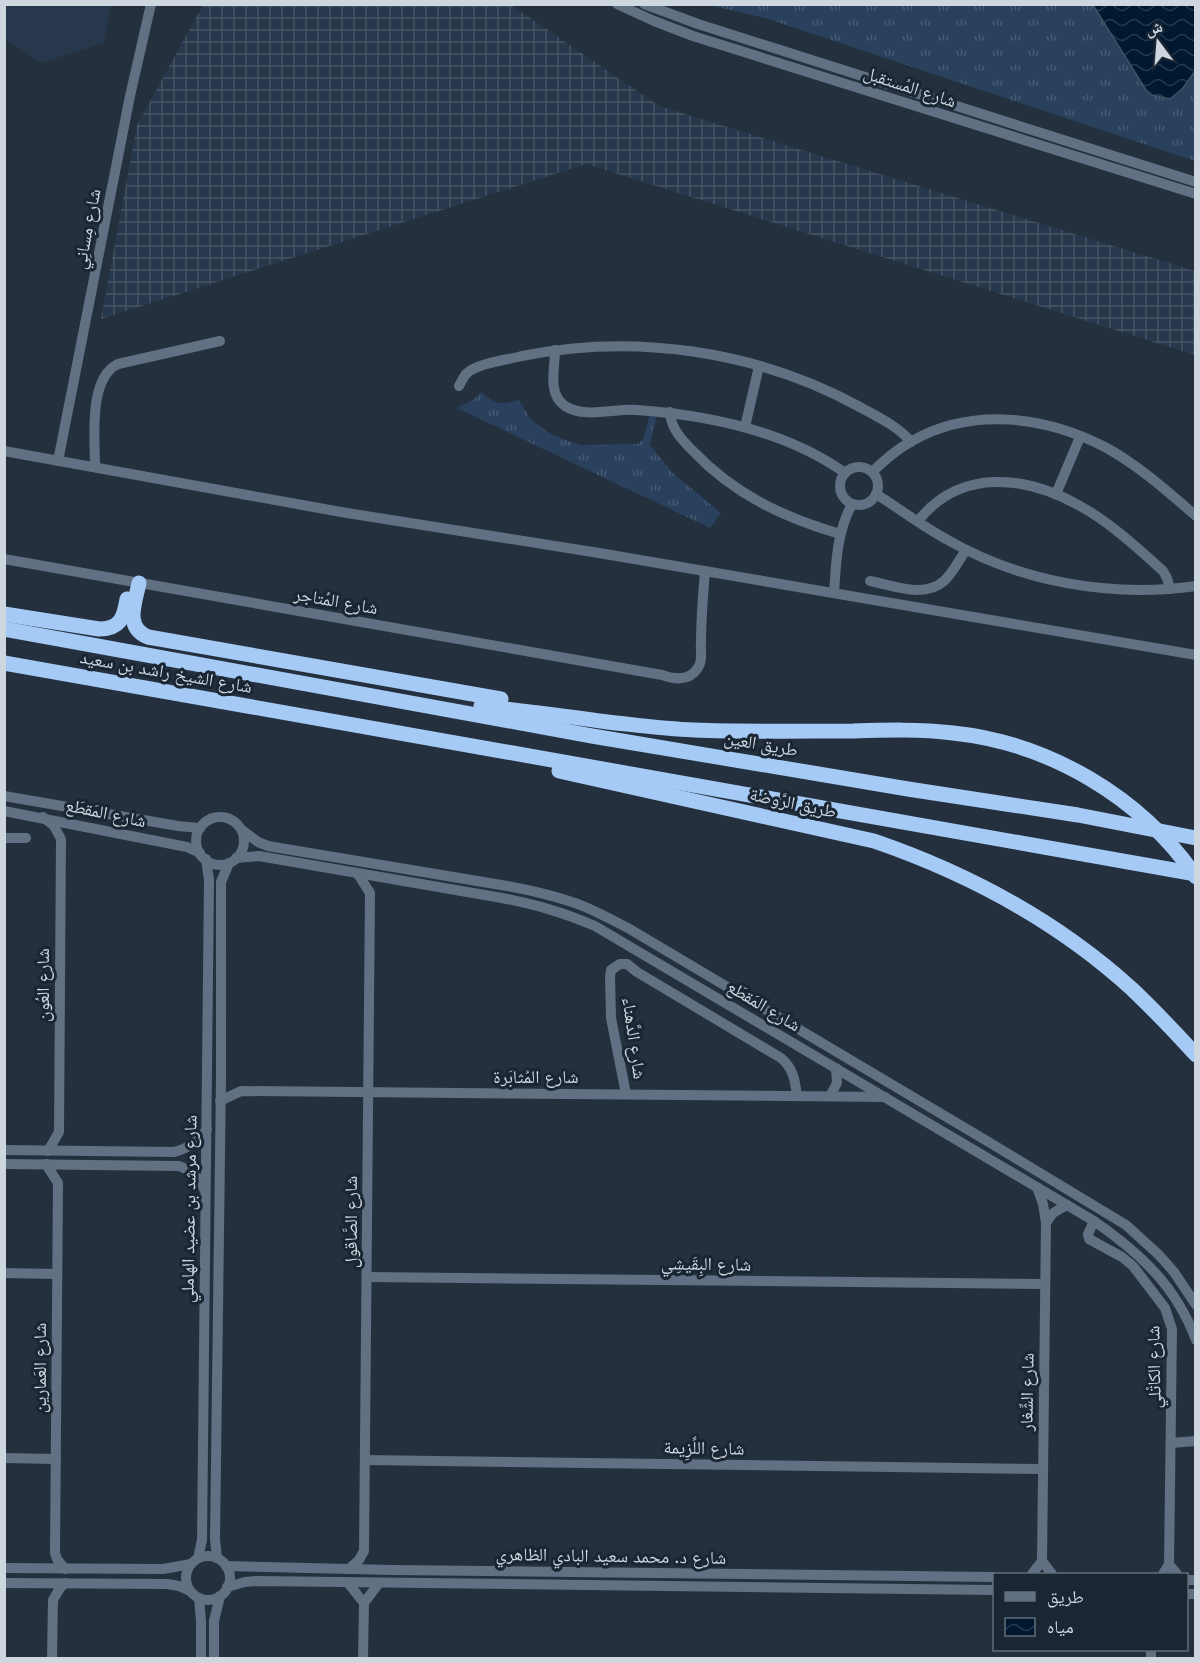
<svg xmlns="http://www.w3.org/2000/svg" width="1200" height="1663" viewBox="0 0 1200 1663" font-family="Inter,'Noto Naskh Arabic',sans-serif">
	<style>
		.built { fill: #28384c }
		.industrial { fill: url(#industrial-grid) }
		.grass { fill: url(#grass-tufts) }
		.water { fill: url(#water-waves); stroke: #3e5165; stroke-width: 1.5 }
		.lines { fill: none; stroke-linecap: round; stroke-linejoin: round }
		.minor { stroke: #617082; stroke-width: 10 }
		.highway { stroke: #a4caf5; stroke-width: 15 }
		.labels { text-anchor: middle; stroke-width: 6; stroke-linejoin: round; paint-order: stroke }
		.street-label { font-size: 18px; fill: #ced6df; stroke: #1a2634 }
	</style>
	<defs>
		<pattern id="industrial-grid" width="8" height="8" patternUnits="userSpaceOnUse" patternTransform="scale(1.5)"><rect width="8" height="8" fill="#28384c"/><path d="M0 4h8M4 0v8" fill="none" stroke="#465465"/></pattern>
		<pattern id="grass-tufts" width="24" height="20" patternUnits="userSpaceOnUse" patternTransform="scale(1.5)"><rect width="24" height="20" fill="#29415d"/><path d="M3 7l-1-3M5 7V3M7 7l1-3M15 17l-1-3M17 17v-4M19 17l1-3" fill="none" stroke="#475c74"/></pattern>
		<pattern id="water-waves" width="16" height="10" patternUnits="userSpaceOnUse" patternTransform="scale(1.5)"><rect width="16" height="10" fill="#011831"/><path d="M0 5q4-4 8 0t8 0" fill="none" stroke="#25394e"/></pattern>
	</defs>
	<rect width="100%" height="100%" fill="#24303e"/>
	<path class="built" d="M4,5H111L104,43L41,63L5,40Z"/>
	<path class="industrial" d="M203,5H511L659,106L1195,271V355L586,164L101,319L137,125Z"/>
	<g class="grass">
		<path d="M709,5H1195V161L765,18Z"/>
		<path d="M481,392C497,405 499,405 519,400L530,419L552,435L580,445L637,444L643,440L650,414L657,415L650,445L673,473L721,513L710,528L457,408L473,400Z"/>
	</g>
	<path class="water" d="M1093,5H1195V71L1183,88L1170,99L1152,95L1146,90Z"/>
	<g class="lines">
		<g class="minor">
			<path d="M617,4L654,21L693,36L1196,194"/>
			<path d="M644,4L698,24L1196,182"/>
			<path d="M555,350C555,368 547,394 565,406C585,419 615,408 637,410C707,415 786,431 845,473"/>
			<path d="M459,386C461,382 463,378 466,374C477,363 507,360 522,356C635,333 757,351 858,406C876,416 898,426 911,442"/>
			<path d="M670,412C671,429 682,440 693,451C735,495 783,517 840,534"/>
			<path d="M745,427L759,366"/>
			<path d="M4,451L341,512L599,553L1196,655"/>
			<path d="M58,461L130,96L151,4"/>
			<circle cx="859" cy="486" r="19"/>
			<path d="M95,467C95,439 88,378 118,364L220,341"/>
			<path d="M872,472C885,460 897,449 912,441C972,407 1045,416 1105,447C1138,465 1167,491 1196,516"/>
			<path d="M876,494C900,509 922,526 946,539C1020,582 1111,598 1196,586"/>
			<path d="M1056,494L1080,437"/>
			<path d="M918,521C960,468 1025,475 1080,506C1108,521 1139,549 1163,571L1167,578L1170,589"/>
			<path d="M4,559L662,675C676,680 691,681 699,666C703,658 700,651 701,643C701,619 703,595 705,571"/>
			<path d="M870,581C892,585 924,599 944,581C953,573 959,560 966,550"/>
			<path d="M834,593C836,562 837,532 852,504"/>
			<path d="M4,796L178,826L200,828"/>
			<path d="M4,811L187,847L200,853"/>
			<path d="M43,817L54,826L61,839L59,1132L48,1151"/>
			<circle cx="220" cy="841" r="24"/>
			<path d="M242,830L258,842L268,846L507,886C529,890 551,895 572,902C591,908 610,919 628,928L987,1141L1126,1225L1159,1255L1174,1272L1196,1305"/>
			<path d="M4,838H26"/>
			<path d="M236,858L259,856L502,898C537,905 562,912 595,926L1094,1221C1140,1253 1176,1286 1196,1340"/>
			<path d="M626,1094L611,1018L610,977L611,970L620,964H627L637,972L781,1058C794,1069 795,1081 797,1096"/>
			<path d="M830,1096L837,1083L836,1068"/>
			<path d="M220,1101L241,1091L885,1097"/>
			<path d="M4,1150L174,1152C188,1148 198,1142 207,1129"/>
			<path d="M4,1164L179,1166C192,1171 200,1178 205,1191"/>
			<path d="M46,1164L58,1183L55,1553L57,1559L65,1569"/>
			<path d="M1094,1221L1088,1234L1089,1239L1122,1257L1133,1266L1165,1308L1172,1329L1169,1564L1163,1574"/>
			<path d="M1046,1223L1053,1213L1067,1205"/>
			<path d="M4,1273L57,1274"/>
			<path d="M367,1277L1045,1284"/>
			<path d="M1171,1443L1196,1441"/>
			<path d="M4,1458L56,1459"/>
			<path d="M365,1460L1043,1469"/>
			<circle cx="208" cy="1578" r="22"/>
			<path d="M198,1558L202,1540L209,880L206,859"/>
			<path d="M217,1558L215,1539L221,1079V882L229,863"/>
			<path d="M1042,1561L1052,1574"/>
			<path d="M1169,1564L1177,1574"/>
			<path d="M226,1566L393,1570L994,1577"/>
			<path d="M4,1568L163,1569L191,1564"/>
			<path d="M349,1569L359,1560L364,1551L370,893L358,874"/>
			<path d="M1032,1574L1042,1561L1046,1223L1043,1204L1037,1187"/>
			<path d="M1186,1580H1196"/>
			<path d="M4,1583L168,1584L179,1586L190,1591"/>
			<path d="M348,1583L364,1603"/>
			<path d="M227,1587L245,1582L256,1581L994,1590"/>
			<path d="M1186,1594H1196"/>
			<path d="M199,1598L201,1621V1658"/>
			<path d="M52,1658L53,1600L60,1588L65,1583"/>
			<path d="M214,1658V1621L220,1596"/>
			<path d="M363,1658L364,1603L379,1583"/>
			<path d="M1151,1658V1650"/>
		</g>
		<g class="highway">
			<path d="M139,583C135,603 124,627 148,637L501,699"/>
			<path d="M4,614L99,629C120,629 124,618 127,599"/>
			<path d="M4,629L592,736L908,789L1078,815L1196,838"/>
			<path d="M4,663L1196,874"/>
			<path d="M481,706C523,711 566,716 608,722C636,725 665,729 694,730C747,732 800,731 853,731C886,730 920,729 953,733C1049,743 1141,797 1196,877"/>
			<path d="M559,771L874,841C970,874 1056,920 1132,989C1154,1010 1175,1032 1196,1055"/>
		</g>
	</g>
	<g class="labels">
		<g class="street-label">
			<text transform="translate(910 87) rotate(18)" y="6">شارع المُستقبل</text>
			<text transform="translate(87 229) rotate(-79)" y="6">شارع مِسانِي</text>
			<text transform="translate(336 601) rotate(10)" y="6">شارع المُتاجر</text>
			<text transform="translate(166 672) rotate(10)" y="6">شارع الشيخ راشد بن سعيد</text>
			<text transform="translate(761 744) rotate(10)" y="6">طريق العين</text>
			<text transform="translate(793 803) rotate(12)" y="6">طريق الرَّوضة</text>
			<text transform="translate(106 813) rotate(12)" y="6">شارع المَقطَع</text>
			<text transform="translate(43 985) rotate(-90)" y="6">شارع العُون</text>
			<text transform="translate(764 1006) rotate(31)" y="6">شارع المَقطَع</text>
			<text transform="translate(634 1038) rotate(82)" y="6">شارع الدَّهناء</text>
			<text x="536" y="1083">شارع المُثابَرة</text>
			<text transform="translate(189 1209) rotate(-89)" y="6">شارع مرشد بن عضيد الهاملي</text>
			<text transform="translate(351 1222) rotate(-90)" y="6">شارع الصَّاقول</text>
			<text transform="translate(706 1264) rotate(1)" y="6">شارع البِقَيشِي</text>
			<text transform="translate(1154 1367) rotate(-91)" y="6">شارع الكاتْلي</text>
			<text transform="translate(40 1368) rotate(-90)" y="6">شارع العَمارين</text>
			<text transform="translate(1027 1392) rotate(-89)" y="6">شارع الشِّغار</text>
			<text transform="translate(704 1448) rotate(1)" y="6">شارع اللِّزِيمة</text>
			<text transform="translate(611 1556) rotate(1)" y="6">شارع د. محمد سعيد البادي الظاهري</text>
		</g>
	</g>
	<rect width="1200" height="1663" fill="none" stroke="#ced6df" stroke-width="12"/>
	<rect x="993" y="1573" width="195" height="78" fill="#1a2634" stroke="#626c78" stroke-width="1.5"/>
	<rect x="1005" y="1592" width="30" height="9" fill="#617082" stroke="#626c78" stroke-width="1.5"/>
	<text x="1047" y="1603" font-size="18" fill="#ced6df">طريق</text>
	<rect x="1005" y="1618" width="30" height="18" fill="url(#water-waves)" stroke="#626c78" stroke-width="1.5"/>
	<text x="1047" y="1633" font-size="18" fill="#ced6df">مياه</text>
	<g transform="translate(1158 42) rotate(344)" stroke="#1a2634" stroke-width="4.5" paint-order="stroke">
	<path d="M0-4.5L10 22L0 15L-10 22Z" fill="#ced6df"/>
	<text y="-9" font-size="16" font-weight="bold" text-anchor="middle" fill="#ced6df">ش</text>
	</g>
</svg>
